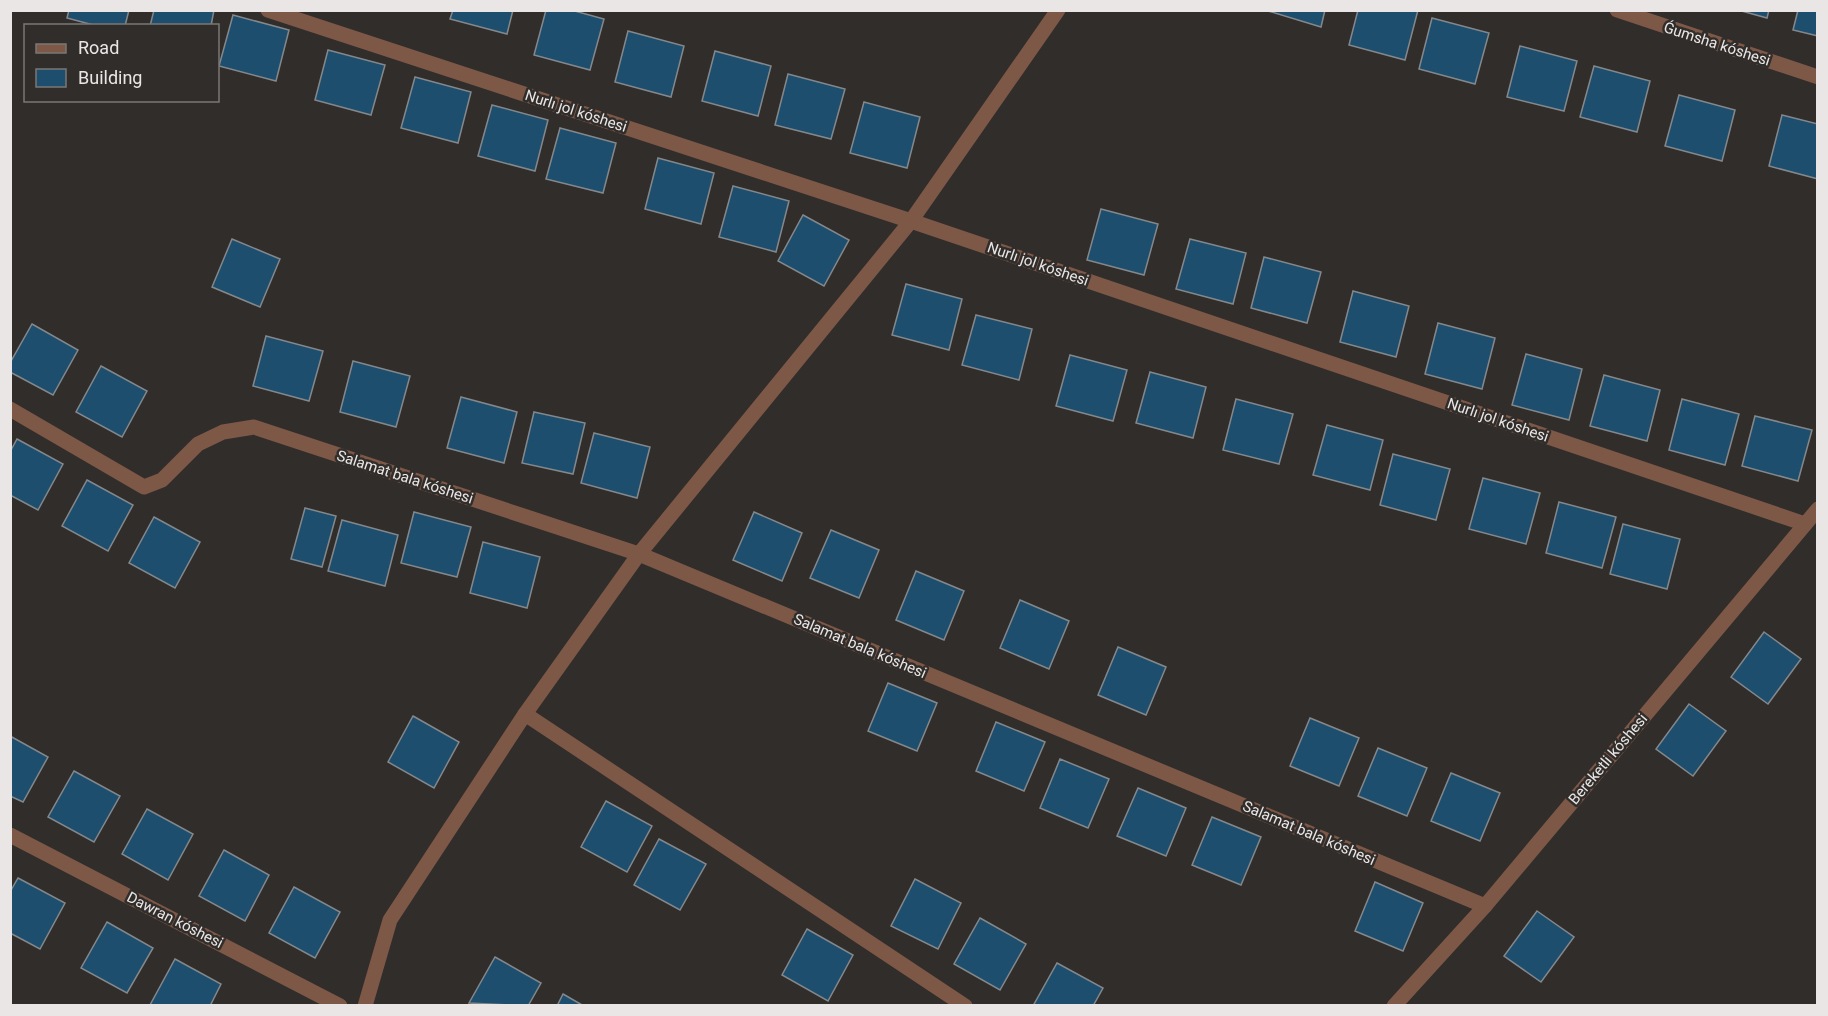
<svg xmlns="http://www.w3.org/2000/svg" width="1828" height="1016" viewBox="0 0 1828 1016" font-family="Roboto,sans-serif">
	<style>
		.building { fill: #1e4e6e; stroke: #84888b; stroke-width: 1.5 }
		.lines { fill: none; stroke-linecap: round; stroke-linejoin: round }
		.street { stroke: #7d5847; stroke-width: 15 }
		.labels { text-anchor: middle; stroke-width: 5; stroke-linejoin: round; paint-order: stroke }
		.street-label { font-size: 15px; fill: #e9e6e5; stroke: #312d2b }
	</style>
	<rect width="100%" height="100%" fill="#312d2b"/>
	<g class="building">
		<path d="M69,10H129L125,26H97L67,18Z"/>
		<path d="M154,10H214L211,26H150Z"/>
		<path d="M453,10H513L507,34L450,19Z"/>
		<path d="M546,10H571L604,19L590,70L534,55Z"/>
		<path d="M1265,10H1325L1321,27Z"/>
		<path d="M1358,10H1418L1405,60L1349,45Z"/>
		<path d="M1738,10H1769L1767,18Z"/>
		<path d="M1798,10H1818V36L1793,30Z"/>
		<path d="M233,15L289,30L276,81L219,66Z"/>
		<path d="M1432,18L1489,33L1475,84L1419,69Z"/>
		<path d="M628,31L684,46L671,97L615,82Z"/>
		<path d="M1520,46L1577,61L1564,111L1507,97Z"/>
		<path d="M328,50L385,65L371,115L315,100Z"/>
		<path d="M715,51L771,66L758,116L702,101Z"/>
		<path d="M1594,66L1650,81L1637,132L1580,117Z"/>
		<path d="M788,74L845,89L831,139L775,125Z"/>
		<path d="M415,77L471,92L458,143L401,128Z"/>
		<path d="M1679,95L1735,110L1722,161L1665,146Z"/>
		<path d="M864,102L920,117L907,168L850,153Z"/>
		<path d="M492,105L548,120L535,171L478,156Z"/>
		<path d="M1782,115L1818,124V179L1769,166Z"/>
		<path d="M560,128L616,143L603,193L546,179Z"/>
		<path d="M658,158L714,173L701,224L645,209Z"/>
		<path d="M733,186L789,201L776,252L719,237Z"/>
		<path d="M1101,209L1158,224L1144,275L1087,260Z"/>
		<path d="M803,215L849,240L824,286L778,261Z"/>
		<path d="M232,239L280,259L260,307L212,287Z"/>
		<path d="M1190,239L1246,253L1233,304L1176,289Z"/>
		<path d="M1264,257L1321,272L1307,323L1251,308Z"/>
		<path d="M906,284L962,299L949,350L892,335Z"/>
		<path d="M1353,291L1409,306L1396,357L1340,342Z"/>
		<path d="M976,315L1032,329L1019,380L962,365Z"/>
		<path d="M1438,323L1495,338L1482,389L1425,374Z"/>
		<path d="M32,324L78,350L53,395L10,372V363Z"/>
		<path d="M266,336L323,351L309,401L253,386Z"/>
		<path d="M1526,354L1582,369L1569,420L1512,405Z"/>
		<path d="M1070,355L1127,370L1113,421L1056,406Z"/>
		<path d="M353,361L410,376L396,427L340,412Z"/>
		<path d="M101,366L147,391L122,437L76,412Z"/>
		<path d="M1150,372L1206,387L1193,438L1136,423Z"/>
		<path d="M1604,375L1660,390L1647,441L1590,426Z"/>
		<path d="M461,397L517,412L504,463L447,448Z"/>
		<path d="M1236,399L1293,414L1279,464L1223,450Z"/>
		<path d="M1682,399L1739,414L1725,465L1669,450Z"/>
		<path d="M534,412L585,423L573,474L522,463Z"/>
		<path d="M1755,416L1812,430L1798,481L1742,466Z"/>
		<path d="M1327,425L1383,440L1370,490L1313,475Z"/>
		<path d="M594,433L650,447L637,498L581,483Z"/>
		<path d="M17,439L63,464L38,510L10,495V452Z"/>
		<path d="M1393,454L1450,469L1436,520L1380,505Z"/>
		<path d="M1483,478L1540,493L1526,544L1469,529Z"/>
		<path d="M87,480L133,505L108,551L62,526Z"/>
		<path d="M1559,502L1616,517L1602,568L1546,553Z"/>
		<path d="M305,508L336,516L322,567L291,559Z"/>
		<path d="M414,512L471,527L457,577L401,563Z"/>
		<path d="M754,512L802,533L782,581L733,560Z"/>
		<path d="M154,517L200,542L175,588L129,563Z"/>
		<path d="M342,520L398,535L385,586L328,571Z"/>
		<path d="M1623,524L1680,539L1667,589L1610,574Z"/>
		<path d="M831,530L879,550L859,598L810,578Z"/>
		<path d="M483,542L540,557L527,608L470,593Z"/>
		<path d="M916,571L964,591L944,640L896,620Z"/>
		<path d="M1020,600L1069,621L1049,669L1000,648Z"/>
		<path d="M1764,632L1801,659L1768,704L1731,677Z"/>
		<path d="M1118,647L1166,667L1146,715L1098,695Z"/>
		<path d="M888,683L937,703L917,751L868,731Z"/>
		<path d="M1689,704L1726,731L1693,776L1656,749Z"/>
		<path d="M413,716L459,742L434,788L388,762Z"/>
		<path d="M1310,718L1359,738L1339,786L1290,766Z"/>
		<path d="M996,722L1045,742L1024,791L976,771Z"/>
		<path d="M10,736L48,757L23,802L10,796Z"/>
		<path d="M1378,748L1427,768L1407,816L1358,796Z"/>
		<path d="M1060,759L1109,779L1088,828L1040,808Z"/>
		<path d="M74,771L120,796L94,842L48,817Z"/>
		<path d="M1451,773L1500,793L1480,841L1431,821Z"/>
		<path d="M1138,788L1186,808L1166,856L1117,836Z"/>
		<path d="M606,801L652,826L627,872L581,847Z"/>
		<path d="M147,809L193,834L168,880L122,854Z"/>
		<path d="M1212,817L1261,837L1241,885L1192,865Z"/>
		<path d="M659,839L706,864L680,910L634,885Z"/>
		<path d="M224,850L269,875L245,921L199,896Z"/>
		<path d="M18,878L65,903L40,949L10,933V892Z"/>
		<path d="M915,879L961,903L938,949L891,926Z"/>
		<path d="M1375,882L1423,903L1403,951L1355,931Z"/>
		<path d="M294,887L340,912L315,958L269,933Z"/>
		<path d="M1537,911L1574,937L1541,982L1504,956Z"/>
		<path d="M980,918L1026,944L1000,990L954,964Z"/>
		<path d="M107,922L153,948L127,993L81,968Z"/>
		<path d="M807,929L853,955L828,1001L782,975Z"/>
		<path d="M495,957L541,983L528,1006L469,1003Z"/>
		<path d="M175,959L221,984L210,1006L150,1005Z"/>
		<path d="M1057,963L1103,988L1093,1006H1033Z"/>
		<path d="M563,994L584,1006H557Z"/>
	</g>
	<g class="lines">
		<g class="street">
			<path d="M268,10L911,221L1805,524"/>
			<path d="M1617,10L1818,77"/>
			<path d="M10,409L144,487L162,480L198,444L223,432L254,427L639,554L1485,906"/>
			<path d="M525,714L965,1006"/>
			<path d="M10,835L340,1006"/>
			<path d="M365,1006L390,920L525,714L639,554L911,221L1058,10"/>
			<path d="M1394,1006L1485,906L1818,509"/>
		</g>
	</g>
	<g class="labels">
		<g class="street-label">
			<text transform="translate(1717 44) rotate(18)" y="5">Ǵumsha kóshesi</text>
			<text transform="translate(576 111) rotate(18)" y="5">Nurlı jol kóshesi</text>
			<text transform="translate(1038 264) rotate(19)" y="5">Nurlı jol kóshesi</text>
			<text transform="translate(1498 420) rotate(19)" y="5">Nurlı jol kóshesi</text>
			<text transform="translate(405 477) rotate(18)" y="5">Salamat bala kóshesi</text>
			<text transform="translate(860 646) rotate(23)" y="5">Salamat bala kóshesi</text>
			<text transform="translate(1608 759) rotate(-50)" y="5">Bereketli kóshesi</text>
			<text transform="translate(1309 833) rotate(23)" y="5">Salamat bala kóshesi</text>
			<text transform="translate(175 920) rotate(27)" y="5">Dawran kóshesi</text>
		</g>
	</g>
	<rect width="1828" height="1016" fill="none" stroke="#e9e6e5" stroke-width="24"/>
	<rect x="24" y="24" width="195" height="78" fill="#312d2b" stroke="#7b7775" stroke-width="1.5"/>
	<rect x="36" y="44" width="30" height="9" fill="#7d5847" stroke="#7b7775" stroke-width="1.5"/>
	<text x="78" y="54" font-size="18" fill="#e9e6e5">Road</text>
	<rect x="36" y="69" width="30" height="18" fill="#1e4e6e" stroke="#7b7775" stroke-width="1.5"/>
	<text x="78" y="84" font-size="18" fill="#e9e6e5">Building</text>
</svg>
